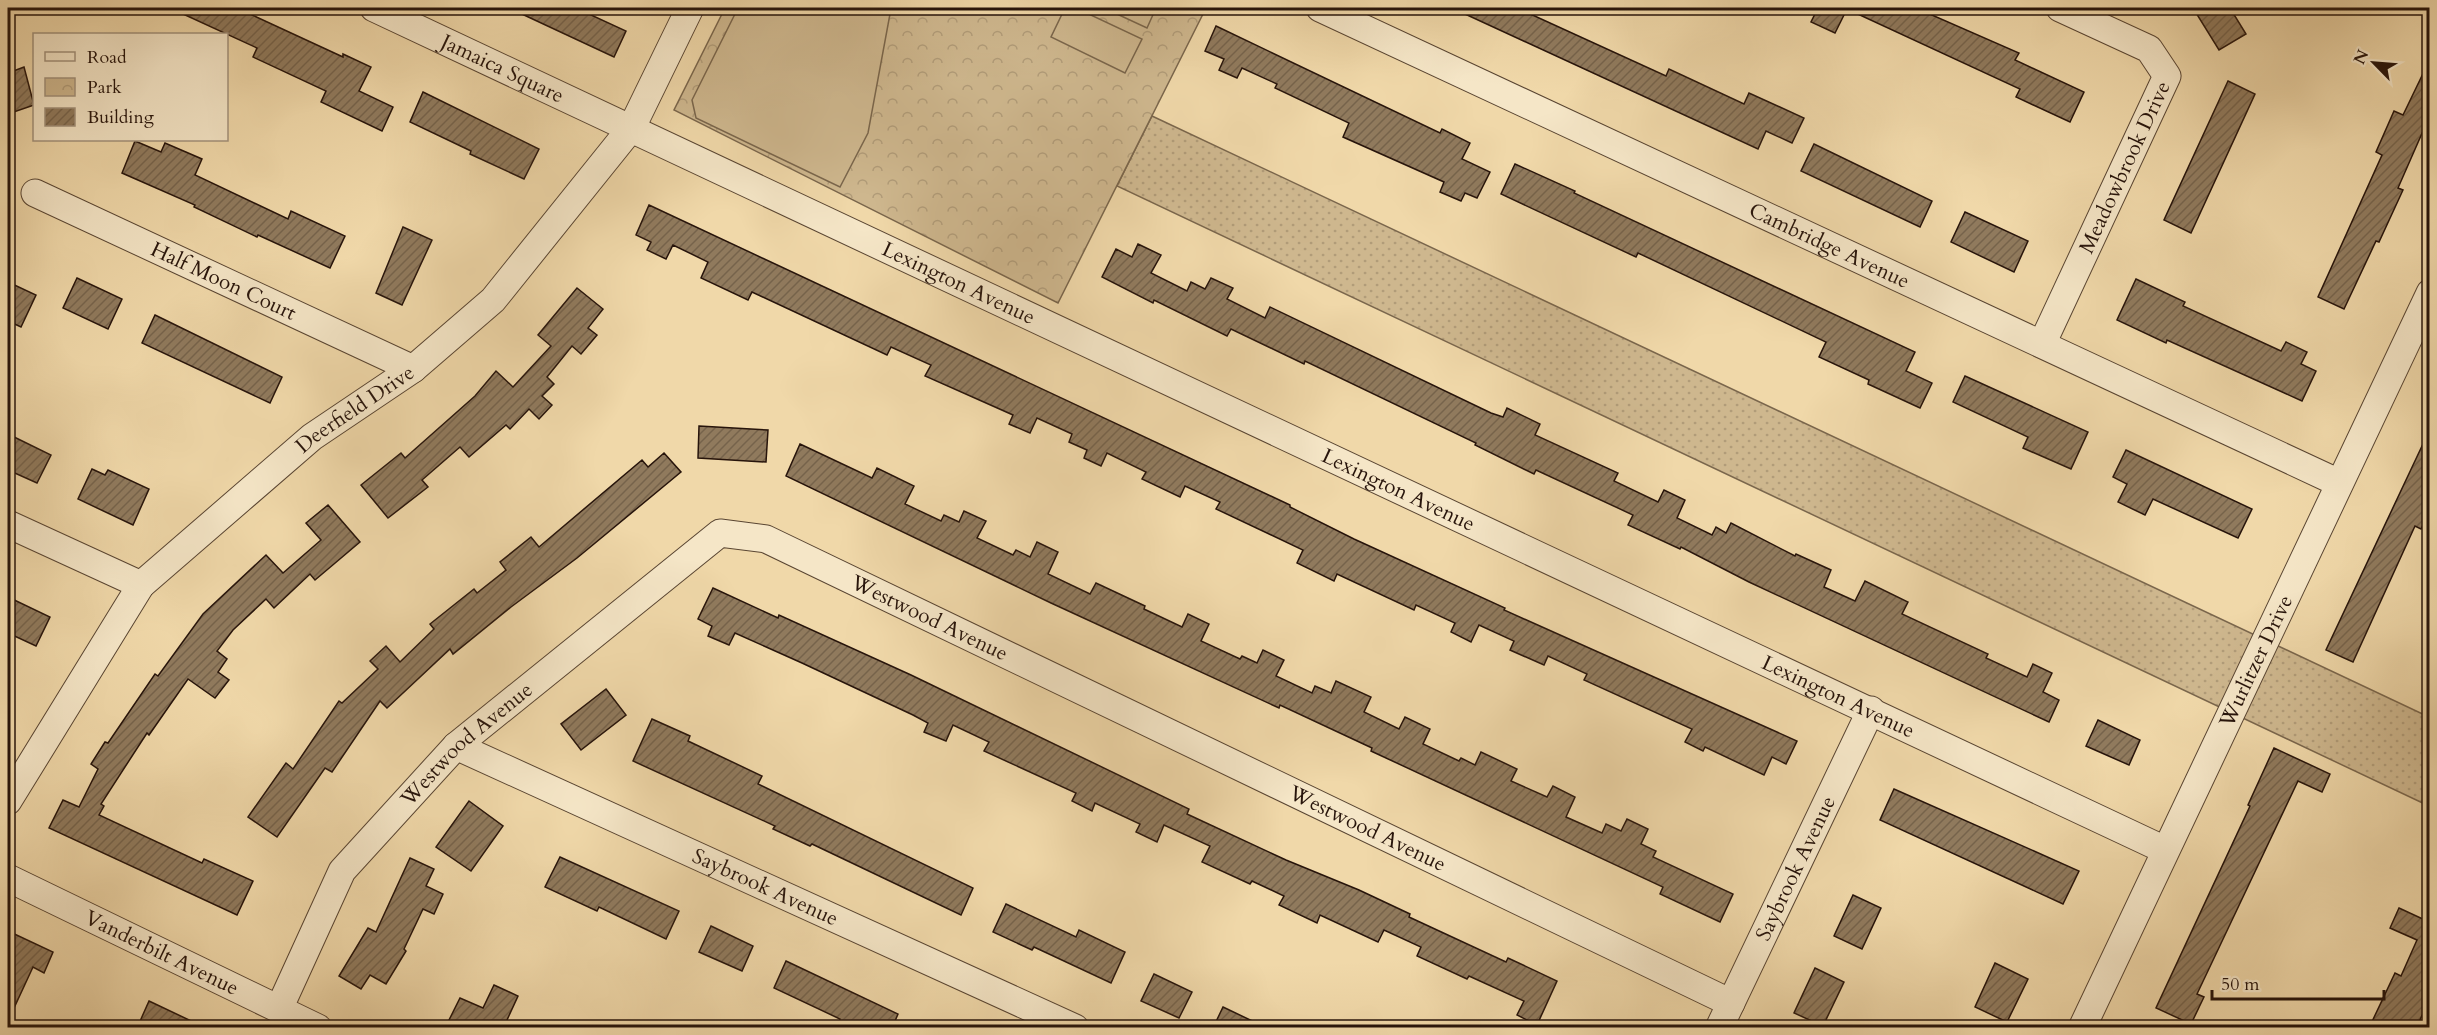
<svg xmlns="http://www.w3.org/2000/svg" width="2437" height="1035" viewBox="0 0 2437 1035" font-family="Cardo,serif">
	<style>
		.grass { fill: url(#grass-dots); stroke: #7a664c; stroke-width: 1.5 }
		.park { fill: url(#park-crowns); stroke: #7a664c; stroke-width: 1.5 }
		.garden { fill: #ceb78e; stroke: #7a664c; stroke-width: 1.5 }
		.building { fill: url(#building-hatch); stroke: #27140b; stroke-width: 1.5 }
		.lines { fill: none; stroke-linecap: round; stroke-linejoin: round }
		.minor-casing { stroke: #594532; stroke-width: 29 }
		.minor { stroke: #f5e6c7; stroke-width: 27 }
		.labels { text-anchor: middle; stroke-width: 4.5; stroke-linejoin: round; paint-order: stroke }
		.street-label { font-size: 21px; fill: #27140b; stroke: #f5e6c7 }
	</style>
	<defs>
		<pattern id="grass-dots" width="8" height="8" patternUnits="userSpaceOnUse" patternTransform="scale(1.5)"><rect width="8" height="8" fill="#ceb78e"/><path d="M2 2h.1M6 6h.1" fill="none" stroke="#b19c79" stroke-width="1.8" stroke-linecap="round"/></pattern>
		<pattern id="park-crowns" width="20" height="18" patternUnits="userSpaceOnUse" patternTransform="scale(1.5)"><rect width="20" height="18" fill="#ceb78e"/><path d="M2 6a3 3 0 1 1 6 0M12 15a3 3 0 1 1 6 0" fill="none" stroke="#b19c79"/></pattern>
		<pattern id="building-hatch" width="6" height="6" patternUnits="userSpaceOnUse" patternTransform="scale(1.5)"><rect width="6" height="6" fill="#907a5d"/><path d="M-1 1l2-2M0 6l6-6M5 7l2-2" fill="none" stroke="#76634b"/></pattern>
	</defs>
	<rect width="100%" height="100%" fill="#f0d8a9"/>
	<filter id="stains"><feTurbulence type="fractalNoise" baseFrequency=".00333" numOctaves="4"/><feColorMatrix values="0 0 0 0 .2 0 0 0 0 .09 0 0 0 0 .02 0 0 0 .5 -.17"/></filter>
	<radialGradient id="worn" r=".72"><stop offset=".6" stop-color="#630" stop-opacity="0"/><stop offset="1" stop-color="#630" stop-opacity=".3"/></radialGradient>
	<path class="grass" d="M1152,116L2429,717V806L1117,186Z"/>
	<path class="park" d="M725,8H1206L1058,303L674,110Z"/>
	<g class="garden">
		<path d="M738,8H883L890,14L868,133L840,187L696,118L692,100Z"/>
		<path d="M1065,8H1076L1142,39L1125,73L1051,37Z"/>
		<path d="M1104,8H1156L1147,28Z"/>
	</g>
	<g class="building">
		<path d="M170,8H237L343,57V54L371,67L359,91L393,107L382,131L321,102L326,91L253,57L257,48Z"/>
		<path d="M509,8H576L626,31L614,57Z"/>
		<path d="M1452,8H1517L1666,76L1669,69L1744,104L1749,93L1804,118L1792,143L1766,131L1758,149Z"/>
		<path d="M1818,8H1916L2019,53L2015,60L2084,92L2070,122L2016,97L2020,89L1847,9L1835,33L1811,22Z"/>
		<path d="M2193,8H2230L2246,34L2219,50Z"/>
		<path d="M1216,26L1440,133L1442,129L1470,143L1462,159L1490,172L1477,198L1465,193L1461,201L1440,192L1444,182L1343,137L1349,123L1275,88L1277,84L1242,68L1237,78L1219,70L1224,59L1205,51Z"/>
		<path d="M2430,59V115L2398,188L2403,190L2379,242L2376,241L2344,309L2318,297L2382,155L2376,152L2394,111L2403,115Z"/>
		<path d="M24,67L34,105L8,114V73Z"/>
		<path d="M2228,81L2255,94L2191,233L2164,220Z"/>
		<path d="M423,92L539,149L524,179L470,154L471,151L410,122Z"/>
		<path d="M135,141L161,152L165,143L202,159L195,175L288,219L291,211L345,236L330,268L258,235L257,237L194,207L195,205L122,173Z"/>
		<path d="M1814,144L1932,201L1920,227L1801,171Z"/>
		<path d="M1515,164L1575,191L1574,193L1915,352L1906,371L1932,383L1920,408L1868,384L1869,380L1819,357L1826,342L1638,253L1636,257L1501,194Z"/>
		<path d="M649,205L1290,505V507L1354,539L1505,608L1504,610L1797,741L1786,764L1772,757L1764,775L1705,747L1703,751L1685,742L1692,729L1584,680L1587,674L1548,656L1544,665L1510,650L1514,641L1479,625L1471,642L1451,632L1455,623L1416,605L1414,610L1337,574L1334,581L1297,563L1303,550L1216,509L1220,502L1185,486L1180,497L1142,479L1146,472L1107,453L1101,466L1084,458L1087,450L1069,442L1072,434L1037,418L1030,433L1009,424L1013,415L925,376L931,365L891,347L887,355L752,292L748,300L701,278L708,262L673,245L666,259L647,250L651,242L636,235Z"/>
		<path d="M1965,212L2028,241L2014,272L1951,242Z"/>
		<path d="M403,227L432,240L402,305L376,293Z"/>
		<path d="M1138,244L1161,255L1151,273L1187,291L1191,282L1205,289L1211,278L1233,288L1227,299L1265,318L1270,307L1491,413L1503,417L1507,408L1540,424L1535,435L1618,473L1614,481L1658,502L1664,490L1685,500L1677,518L1712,535L1716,527L1726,533L1731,523L1795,556L1796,554L1831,570L1824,587L1855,601L1865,581L1908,602L1902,614L1988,654L1986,658L2027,677L2033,664L2052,673L2043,692L2059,700L2049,722L1749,582L1681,547L1680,549L1628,525L1633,515L1536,470L1534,474L1475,445L1476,443L1305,361L1304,364L1231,329L1227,336L1154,300L1153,303L1102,277L1116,249L1132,257Z"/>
		<path d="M77,278L122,299L108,329L63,308Z"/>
		<path d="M2136,279L2185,302L2183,306L2281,351L2286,342L2307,352L2301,364L2316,371L2302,401L2167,340L2166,343L2117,320Z"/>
		<path d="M8,282L36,295L21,327L8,321Z"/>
		<path d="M577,288L603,309L588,328L597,335L581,354L572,346L547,377L554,384L542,396L552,405L539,419L529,409L510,429L506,425L469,457L460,447L422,480L428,487L388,518L361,485L401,453L405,458L475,396L496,371L513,387L551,346L538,335Z"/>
		<path d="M155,315L282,377L270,403L142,343Z"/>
		<path d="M1965,376L2088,432L2071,469L2023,448L2028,437L1953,402Z"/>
		<path d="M699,426L768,430L766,462L698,458Z"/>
		<path d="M2430,429V511L2421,529L2415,526L2353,662L2326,650Z"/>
		<path d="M8,434L51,455L37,483L8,470Z"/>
		<path d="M800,444L872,478L877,468L914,486L905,504L941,521L944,515L959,522L964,511L986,521L977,538L1013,555L1016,550L1030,557L1037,542L1058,552L1048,574L1090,594L1096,583L1145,606L1144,609L1182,627L1188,614L1209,624L1201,641L1240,659L1242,656L1257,663L1263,650L1284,660L1276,676L1312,693L1315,686L1331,693L1336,681L1371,697L1364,712L1399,729L1405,717L1430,729L1423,744L1459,761L1461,758L1475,765L1481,752L1517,769L1511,781L1547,797L1553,786L1575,797L1566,817L1602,833L1606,824L1621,831L1627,819L1648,829L1641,844L1656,851L1653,857L1733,894L1720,922L1660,894L1663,887L1371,751L1372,748L1280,705L1279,708L1051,603L786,476Z"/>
		<path d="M2126,450L2252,509L2238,538L2153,499L2145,515L2118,502L2127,484L2113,477Z"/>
		<path d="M664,453L681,472L577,558L511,607L453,654L450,649L387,708L380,701L332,772L325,768L277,837L248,817L286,763L293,769L339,701L342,703L378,669L370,661L386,646L400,662L434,629L430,624L474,589L477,593L506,570L500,562L531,537L539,547L642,460L648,467Z"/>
		<path d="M92,469L105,475L108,470L149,489L133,525L78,499Z"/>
		<path d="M328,505L360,542L315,580L310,574L274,608L266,599L233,630L217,651L227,659L218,672L229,680L215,698L188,679L149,735L147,733L101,804L104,806L99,815L202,863L204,859L253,881L237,915L49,828L63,800L79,807L98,769L91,764L105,742L108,743L155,674L158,676L203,614L266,555L283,573L321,540L306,523Z"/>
		<path d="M713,588L778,618L779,615L911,675L1189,809L1187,814L1286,860L1359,890L1410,914L1409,917L1506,962L1508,958L1557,981L1537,1025L1517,1015L1524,1001L1469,976L1467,979L1417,956L1421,947L1384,930L1378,942L1320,915L1317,923L1279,905L1284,896L1252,881L1250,884L1202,862L1210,846L1164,825L1157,842L1136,832L1140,824L1095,803L1092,811L1072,801L1076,793L984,751L989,742L953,725L946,741L924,732L928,723L913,715L802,663L735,633L729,645L708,636L712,626L698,619Z"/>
		<path d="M8,597L50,617L36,646L8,633Z"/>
		<path d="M606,689L626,715L581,750L561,724Z"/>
		<path d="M652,719L690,736L688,741L762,776L758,784L973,888L961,915L812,844L810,846L773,829L775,826L633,761Z"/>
		<path d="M2098,720L2140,740L2129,765L2086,746Z"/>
		<path d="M2274,748L2330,774L2322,792L2298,781L2197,994L2204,997L2191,1024L2156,1008L2250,806L2248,805Z"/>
		<path d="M1894,789L2079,871L2063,904L1880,820Z"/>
		<path d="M469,801L503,826L471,871L436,847Z"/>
		<path d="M560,857L679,911L666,939L599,907L597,911L545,887Z"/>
		<path d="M410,858L434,869L426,886L443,894L434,914L423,909L404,949L406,951L386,984L370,975L361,989L339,976L368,928L376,932Z"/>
		<path d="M1853,895L1881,908L1862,949L1834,936Z"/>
		<path d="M1006,904L1076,937L1079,930L1125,952L1111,983L1034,947L1032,950L993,932Z"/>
		<path d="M2399,908L2427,921L2430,914V999L2416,1028H2369L2395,973L2401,976L2417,940L2390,928Z"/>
		<path d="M711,926L753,946L742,971L699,952Z"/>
		<path d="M8,931L53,952L44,973L33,967L8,1021Z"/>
		<path d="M786,961L898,1014L892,1028H836L840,1019L774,988Z"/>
		<path d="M1995,963L2028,979L2007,1022L1975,1007Z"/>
		<path d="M1815,968L1844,982L1823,1026L1794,1013Z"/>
		<path d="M1154,974L1192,992L1179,1018L1141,1001Z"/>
		<path d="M494,985L518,996L507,1020L522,1028H460L448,1022L460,998L483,1008Z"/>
		<path d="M149,1001L206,1028H137Z"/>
		<path d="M1223,1007L1267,1028H1213Z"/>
	</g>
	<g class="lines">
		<g class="minor-casing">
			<g id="minor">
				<path id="s1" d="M374,8L2165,850"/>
				<path id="s2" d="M1320,8L2339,483"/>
				<path id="s3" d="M35,193L413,369"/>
				<path id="s4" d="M2042,344L2167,76L2149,49L2060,8"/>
				<path d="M8,524L141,585"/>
				<path id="s5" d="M456,746L1075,1028"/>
				<path id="s6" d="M8,801L141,585L312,437L413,369L493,300L632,127L690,8"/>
				<path id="s7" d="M8,878L318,1028"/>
				<path id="s8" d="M279,1009L342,871L456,746L720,533L766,539L1731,1003"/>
				<path id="s9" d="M1719,1028L1871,710"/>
				<path id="s10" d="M2082,1028L2430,293"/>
			</g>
		</g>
		<use href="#minor" class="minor"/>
	</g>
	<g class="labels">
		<g class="street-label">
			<text dy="7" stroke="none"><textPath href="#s1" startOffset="142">Jamaica Square</textPath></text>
			<text dy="7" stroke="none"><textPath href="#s4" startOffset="195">Meadowbrook Drive</textPath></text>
			<text dy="7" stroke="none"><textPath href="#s2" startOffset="562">Cambridge Avenue</textPath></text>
			<text dy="7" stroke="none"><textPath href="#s3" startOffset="208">Half Moon Court</textPath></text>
			<text dy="7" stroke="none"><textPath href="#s1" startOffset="646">Lexington Avenue</textPath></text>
			<text dy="7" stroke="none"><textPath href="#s6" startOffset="531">Deerfield Drive</textPath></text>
			<text dy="7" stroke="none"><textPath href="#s1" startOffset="1132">Lexington Avenue</textPath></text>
			<text dy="7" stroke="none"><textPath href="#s8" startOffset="888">Westwood Avenue</textPath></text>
			<text dy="7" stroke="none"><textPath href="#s10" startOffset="406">Wurlitzer Drive</textPath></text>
			<text dy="7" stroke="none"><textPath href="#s1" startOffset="1618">Lexington Avenue</textPath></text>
			<text dy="7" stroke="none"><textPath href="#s8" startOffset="330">Westwood Avenue</textPath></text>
			<text dy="7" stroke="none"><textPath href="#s8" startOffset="1374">Westwood Avenue</textPath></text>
			<text dy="7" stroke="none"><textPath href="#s9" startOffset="177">Saybrook Avenue</textPath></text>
			<text dy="7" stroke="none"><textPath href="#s5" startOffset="340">Saybrook Avenue</textPath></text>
			<text dy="7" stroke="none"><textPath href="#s7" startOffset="171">Vanderbilt Avenue</textPath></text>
		</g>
	</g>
	<rect width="2437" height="1035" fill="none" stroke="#f0d8a9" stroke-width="30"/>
	<rect x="9" y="9" width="2419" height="1017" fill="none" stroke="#27140b" stroke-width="3"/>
	<rect x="15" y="15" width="2407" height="1005" fill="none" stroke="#27140b" stroke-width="1.5"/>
	<rect x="33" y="33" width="195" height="108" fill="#f5e6c7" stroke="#a3927c" stroke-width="1.5"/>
	<rect x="45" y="52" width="30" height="9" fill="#f5e6c7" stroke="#a3927c" stroke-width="1.5"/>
	<text x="87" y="63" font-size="18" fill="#27140b">Road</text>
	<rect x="45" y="78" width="30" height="18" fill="url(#park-crowns)" stroke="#a3927c" stroke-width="1.5"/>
	<text x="87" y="93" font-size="18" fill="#27140b">Park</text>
	<rect x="45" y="108" width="30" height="18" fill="url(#building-hatch)" stroke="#a3927c" stroke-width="1.5"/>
	<text x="87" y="123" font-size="18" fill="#27140b">Building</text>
	<g transform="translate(2374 63) rotate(295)" stroke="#f5e6c7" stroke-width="4.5" paint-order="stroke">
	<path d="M0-4.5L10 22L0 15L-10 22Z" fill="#27140b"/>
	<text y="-9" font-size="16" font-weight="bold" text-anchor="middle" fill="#27140b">N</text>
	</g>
	<path d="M2212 990v9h172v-9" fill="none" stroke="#27140b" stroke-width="3"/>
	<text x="2221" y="990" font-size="18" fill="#27140b" stroke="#f5e6c7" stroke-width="4.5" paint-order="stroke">50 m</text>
	<rect width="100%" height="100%" filter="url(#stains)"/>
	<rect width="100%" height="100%" fill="url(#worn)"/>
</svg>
